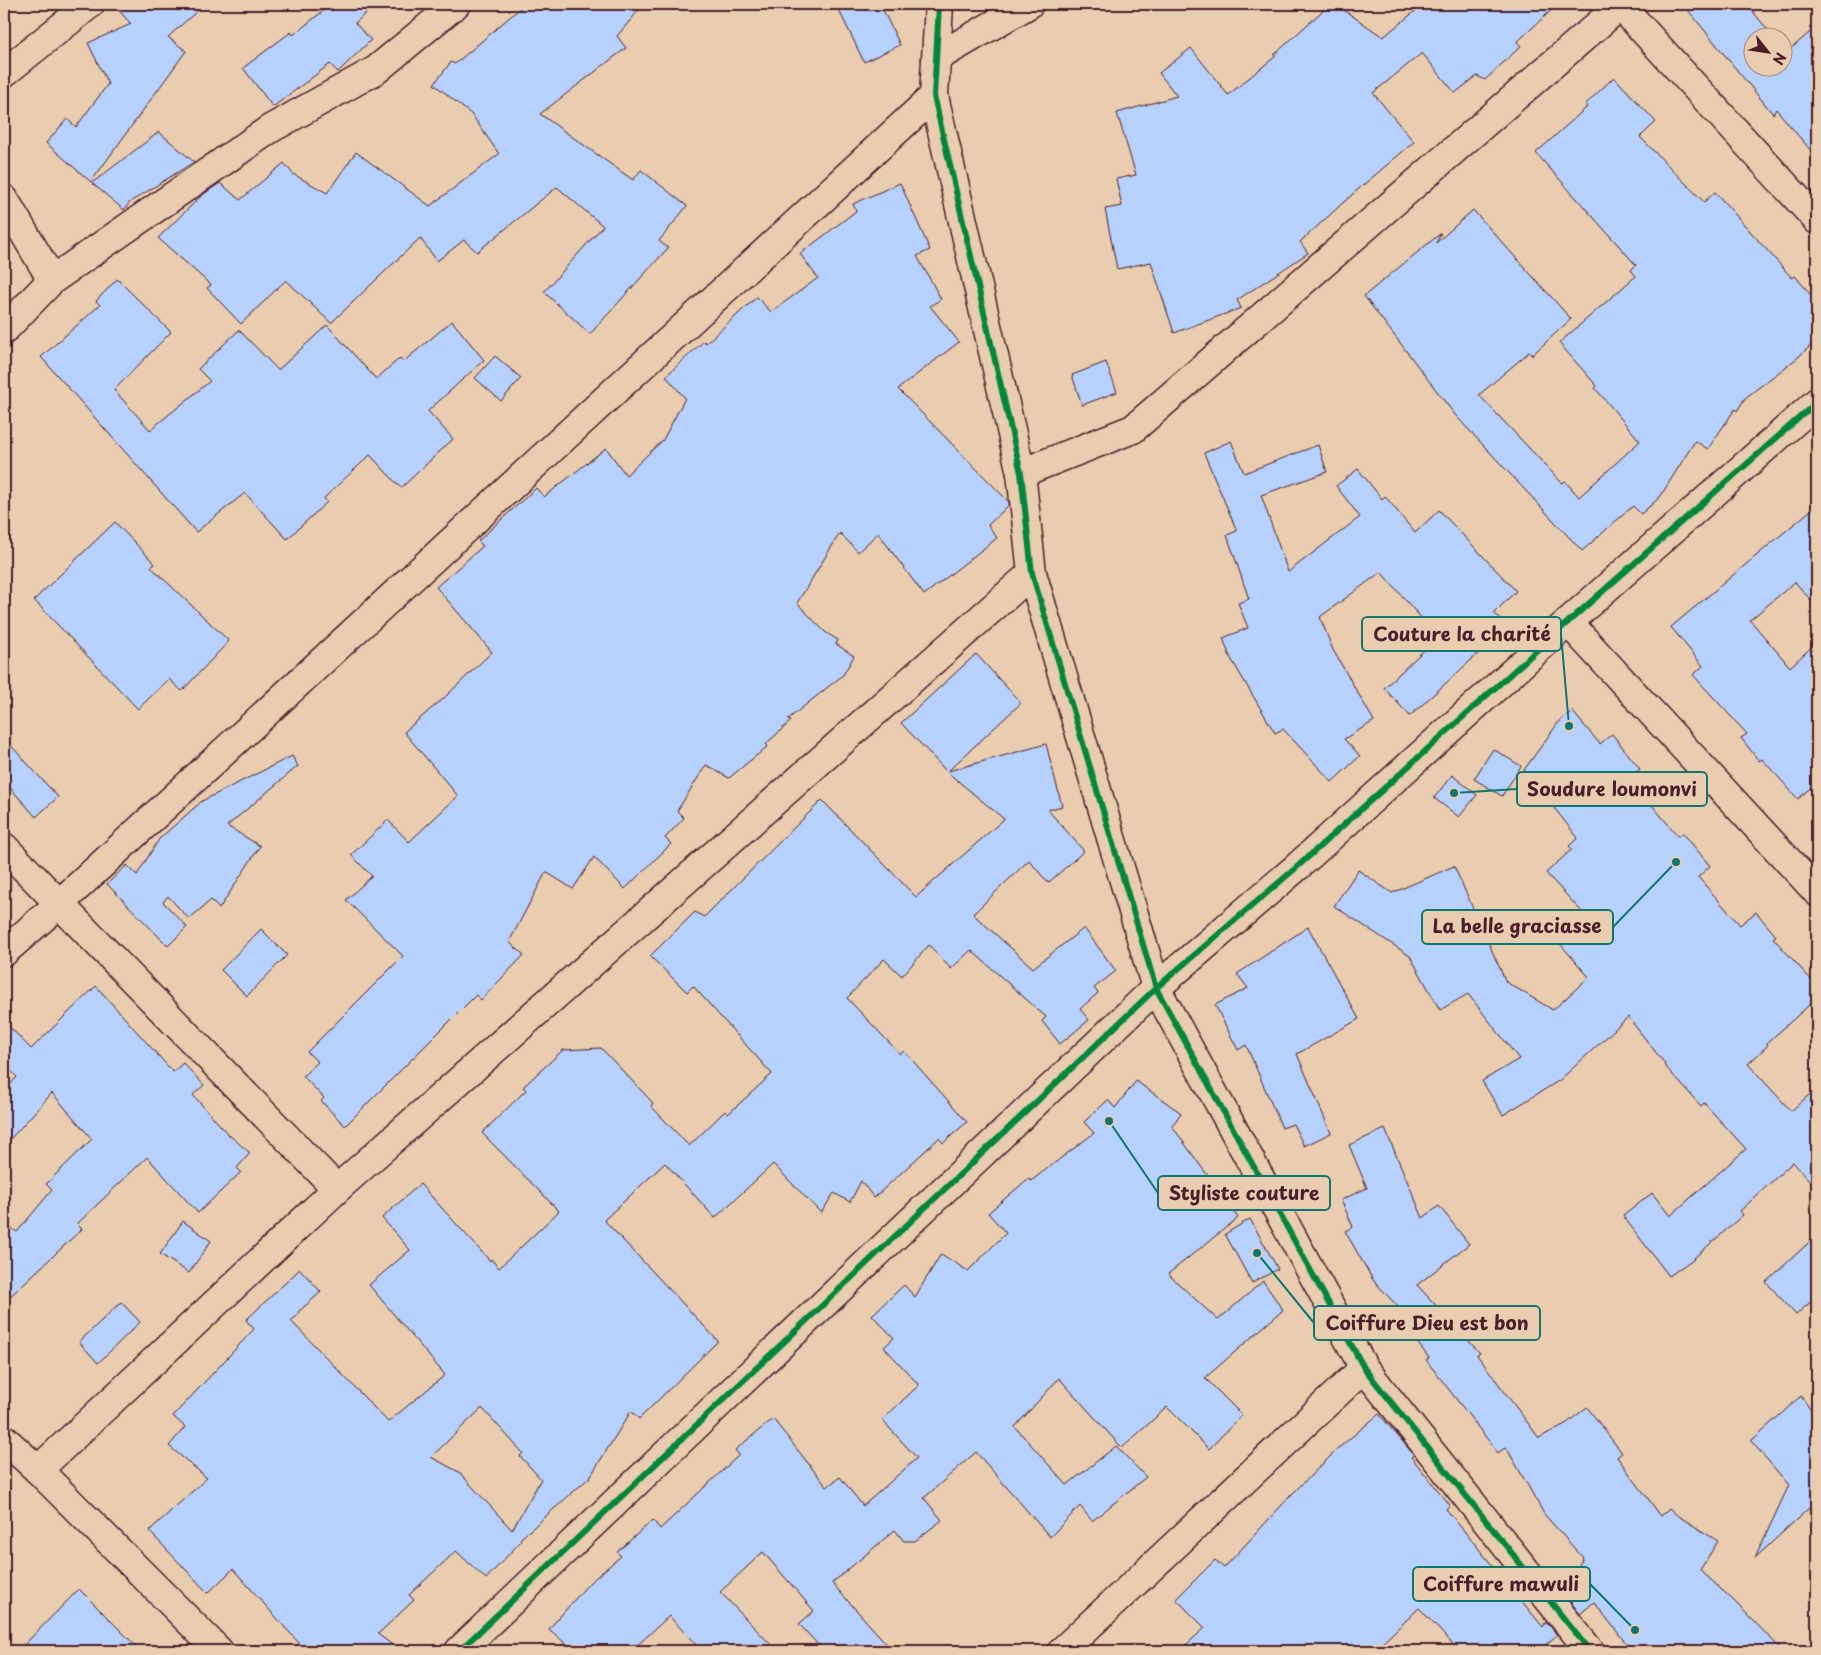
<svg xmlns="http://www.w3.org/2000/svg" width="1821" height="1655" viewBox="0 0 1821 1655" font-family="'Playpen Sans',sans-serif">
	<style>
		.building { fill: #b6d1ff; stroke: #4a1f2b; fill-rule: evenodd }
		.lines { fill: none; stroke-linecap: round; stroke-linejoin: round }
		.minor-casing { stroke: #4a1f2b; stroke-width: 31 }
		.minor { stroke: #e9cdb0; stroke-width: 28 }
		.cycleway-casing { stroke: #e9cdb0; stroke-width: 9 }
		.cycleway { stroke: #00873e; stroke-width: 6 }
		.leader { fill: none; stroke: #0f766e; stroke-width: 2 }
		.callout-dot { fill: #0f766e; stroke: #e9cdb0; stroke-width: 2 }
		.callout { fill: #e9cdb0; stroke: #0f766e; stroke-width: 2 }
		.callout-label { font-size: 19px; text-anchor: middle; font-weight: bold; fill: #4a1f2b }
	</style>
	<rect width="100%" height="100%" fill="#e9cdb0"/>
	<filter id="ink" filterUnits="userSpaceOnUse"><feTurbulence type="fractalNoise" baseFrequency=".02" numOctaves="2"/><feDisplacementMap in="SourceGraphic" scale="10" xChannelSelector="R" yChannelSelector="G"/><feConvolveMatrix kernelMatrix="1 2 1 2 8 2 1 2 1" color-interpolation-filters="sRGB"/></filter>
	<g filter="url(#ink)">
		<g class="building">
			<path d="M113,4H205L168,37L186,51L91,182L46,143L67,119L76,127L108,84L88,43L131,24Z"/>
			<path d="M332,4H376L355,23L371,40L338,72L330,64L273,107L243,68L291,32L293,35Z"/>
			<path d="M525,4H644L617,36L626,48L540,114L633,180L641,170L687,206L659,241L668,248L590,334L544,292L603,226L557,187L477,252L464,240L437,261L420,238L331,323L286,280L241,324L207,288L211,285L158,238L201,196L220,183L240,200L284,163L293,174L327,193L356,152L430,206L499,154L472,115L434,84L451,62L455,64Z"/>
			<path d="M836,4H880L900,45L864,62Z"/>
			<path d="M1330,4H1335L1383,37L1424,4H1558L1517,42L1521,46L1485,80L1477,76L1455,93L1422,53L1373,93L1414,142L1355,192L1300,242L1308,253L1237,300L1241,308L1174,333L1151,262L1117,269L1105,209L1122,206L1116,179L1136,175L1117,113L1177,96L1159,73L1191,48L1228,95L1276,56L1274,55Z"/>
			<path d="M1683,4H1747L1774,38H1754V68H1784V49L1786,53L1817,26V158L1776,109L1773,114Z"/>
			<path d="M1614,77L1656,122L1640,137L1704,202L1715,192L1792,278L1795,276L1817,302V340L1796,359L1745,398L1737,411L1735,409L1708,449L1695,441L1660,497L1641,514L1633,506L1582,551L1456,416L1364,296L1441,233L1436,243L1473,210L1571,319L1532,355L1529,352L1479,395L1562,483L1565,481L1579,497L1640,441L1595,388L1597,386L1559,343L1636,276L1631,270L1636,265L1536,153L1587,107L1585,105Z"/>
			<path d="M159,132L194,162L130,202L124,210L92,183Z"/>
			<path d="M900,183L930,250L917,256L941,299L930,306L959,342L898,389L1009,502V505L988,525L997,538L924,595L878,533L858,552L840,533L797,603L825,632L838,640L836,644L854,656L843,675L788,719L791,721L766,744L768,746L729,778L706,765L677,811L684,818L665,838L671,844L625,889L594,857L573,889L546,872L509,942L524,955L481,1000L476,995L345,1126L321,1101L324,1098L303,1076L318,1062L307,1052L403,956L346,900L372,876L351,855L388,820L409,842L458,796L404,732L444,698L492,652L436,587L483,546L478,541L536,488L544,497L606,448L626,475L663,440L685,398L666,376L704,341L706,343L757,297L771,312L818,278L800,254L856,211L853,204Z"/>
			<path d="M117,279L171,332L114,390L150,430L210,381L198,369L239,330L278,370L327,325L376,379L400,358L403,362L452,321L484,360L428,411L453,439L401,488L370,455L324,498L327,502L287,539L245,493L196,532L41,357L100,305L96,301Z"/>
			<path d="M495,356L521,378L501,401L475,378Z"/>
			<path d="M1106,362L1117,392L1082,405L1072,375Z"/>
			<path d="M1231,441L1244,473L1318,445L1327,472L1261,495L1288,572L1360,517L1336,486L1358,469L1382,499L1385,496L1415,533L1439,510L1516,591L1494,613L1509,627L1486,653L1482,650L1410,716L1384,688L1438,637L1387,579L1381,572L1320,617L1333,650L1374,721L1344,739L1360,756L1332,782L1283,729L1275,733L1230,657L1223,638L1248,628L1238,603L1249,599L1227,535L1237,531L1204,453Z"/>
			<path d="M1817,505V607L1795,582L1750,620L1790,667L1817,642V782L1798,799L1762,759L1759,761L1741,738L1747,734L1693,675L1703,666L1671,627Z"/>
			<path d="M115,522L155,564L151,567L229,641L182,691L169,679L138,709L34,600Z"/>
			<path d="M976,654L1021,703L948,771L1046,744L1062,806L1048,810L1084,851L1048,883L1029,860L973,914L1033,968L1084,928L1116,971L1094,988L1098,993L1080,1009L1089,1020L1060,1044L1042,1021L1046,1017L971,950L951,969L929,945L902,976L884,959L847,998L900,1054L904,1051L967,1122L943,1143L939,1138L874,1198L861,1181L850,1202L834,1193L821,1213L773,1164L715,1218L665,1163L604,1220L718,1341L639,1419L631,1411L590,1477L520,1539L521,1541L486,1579L456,1551L409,1595L414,1600L378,1634L400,1651H306L233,1569L208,1593L149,1531L207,1478L169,1446L185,1427L173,1416L254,1329L246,1320L300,1269L321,1292L298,1312L299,1314L291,1321L388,1422L445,1375L369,1285L410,1250L382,1218L420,1184L490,1261L491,1259L499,1268L559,1211L482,1133L526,1090L523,1087L563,1050L601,1048L653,1103L651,1106L689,1146L725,1111L728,1114L772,1074L693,986L687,992L650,956L695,912L704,917L822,800L916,897L1004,819L947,772L901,723ZM482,1408L523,1453L520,1456L541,1479L512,1530L459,1472L431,1457Z"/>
			<path d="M1572,711L1600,744L1612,734L1640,769L1629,778L1678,836L1683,833L1710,866L1698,877L1740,925L1756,912L1776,936L1773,938L1817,986V998L1767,1043L1768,1045L1748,1064L1791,1111L1817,1088V1189L1793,1162L1740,1211L1743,1215L1693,1259L1669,1276L1623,1216L1652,1193L1670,1216L1746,1149L1704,1103L1701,1106L1664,1065L1665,1064L1628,1017L1560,1080L1503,1115L1482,1081L1519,1059L1468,994L1440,1010L1410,956L1334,906L1358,870L1392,893L1454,866L1506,982L1553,1010L1589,977L1555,938L1583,913L1546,873L1572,849L1569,846L1578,838L1524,770L1558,723Z"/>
			<path d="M4,738L58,797L36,817L4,781Z"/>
			<path d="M1493,749L1521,766L1502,796L1474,779Z"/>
			<path d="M292,756L298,766L227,826L260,846L219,909L211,900L189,919L168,896L163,902L187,927L168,946L107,884L127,865L137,875L159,839L202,801Z"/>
			<path d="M1452,775L1477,795L1459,817L1434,798Z"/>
			<path d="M1308,927L1359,1019L1297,1054L1331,1133L1304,1146L1293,1124L1282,1128L1246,1045L1238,1050L1215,1005L1248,988L1237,974Z"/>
			<path d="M261,929L287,955L247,996L221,970Z"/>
			<path d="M96,986L173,1072L183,1063L204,1085L193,1095L228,1134L250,1153L237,1168L241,1172L198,1213L147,1157L77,1224L82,1229L4,1302V1224L17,1232L52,1190L46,1184L92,1139L52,1093L4,1146V1091L17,1077L4,1064V1021L31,1049Z"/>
			<path d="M1136,1081L1181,1113L1172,1126L1238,1218L1168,1274L1218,1320L1263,1281L1283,1310L1205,1378L1242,1415L1209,1449L1167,1407L1122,1448L1059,1378L1015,1427L1067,1485L1116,1446L1146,1477L1092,1521L1080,1506L1050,1537L976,1452L924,1498L942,1520L915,1541H904L895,1530L832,1583L893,1651H824L799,1624L814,1611L763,1552L720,1592L777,1651H702L669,1616L631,1651H574L549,1629L589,1583L621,1556L617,1552L653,1520L660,1529L739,1455L735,1450L773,1419L827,1487L840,1477L863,1506L917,1458L882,1420L919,1385L884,1347L894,1338L872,1315L904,1285L915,1297L941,1254L968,1271L1006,1233L988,1213L1029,1178L1031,1181L1094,1133L1084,1122L1108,1100L1115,1108Z"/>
			<path d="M1385,1129L1423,1218L1439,1206L1469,1244L1417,1285L1480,1353L1477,1355L1539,1438L1567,1423L1587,1407L1622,1453L1617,1457L1661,1516L1669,1508L1678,1516L1718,1541L1700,1570L1734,1601L1783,1651H1632L1594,1602L1580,1614L1563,1592L1583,1558L1544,1514L1506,1447L1498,1453L1426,1360L1429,1358L1408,1330L1415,1325L1373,1280L1345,1231L1353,1227L1341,1200L1367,1188L1349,1145Z"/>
			<path d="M1250,1219L1278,1269L1252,1283L1225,1234Z"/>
			<path d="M183,1221L211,1241L189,1273L160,1254Z"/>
			<path d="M1817,1235V1296L1796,1315L1766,1282Z"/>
			<path d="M121,1302L140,1322L98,1363L79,1342Z"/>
			<path d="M1801,1396L1817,1419V1518L1809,1508L1755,1558L1789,1485L1751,1441Z"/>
			<path d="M1379,1414L1414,1455L1411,1457L1450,1505L1446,1509L1543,1627L1546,1621L1557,1635L1538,1651H1459L1419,1608L1374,1651H1179L1205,1628L1176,1599L1215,1560L1224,1568L1293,1493L1341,1446Z"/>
			<path d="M79,1589L141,1651H18Z"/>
		</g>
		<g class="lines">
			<g class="minor-casing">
				<g id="minor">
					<path d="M939,4L934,96L1021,473L1032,573L1156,988L1364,1368L1590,1651"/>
					<path d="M1620,5L1817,220"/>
					<path d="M936,58L1029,4"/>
					<path d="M4,73L90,4"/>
					<path d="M4,199L52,280"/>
					<path d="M4,330L52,280L270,129L376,70L456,4"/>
					<path d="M1021,473L1133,429L1622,4"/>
					<path d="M1568,622L1817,892"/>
					<path d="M4,847L337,1189"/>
					<path d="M4,952L59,904L934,96"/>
					<path d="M4,1439L38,1470L219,1651"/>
					<path d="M38,1470L337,1189L1032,573"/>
					<path d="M459,1651L1156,988L1297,867L1568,622L1817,402"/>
					<path d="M1062,1651L1364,1368"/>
				</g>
			</g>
			<use href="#minor" class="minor"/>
			<g class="cycleway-casing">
				<g id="cycleway">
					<path d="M939,4L934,96L1021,473L1032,573L1156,988L1364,1368L1590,1651"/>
					<path d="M459,1651L1156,988L1297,867L1568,622L1817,402"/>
				</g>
			</g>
			<use href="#cycleway" class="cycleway"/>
		</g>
	</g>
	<path class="leader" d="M1569 726L1561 634M1454 793L1517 789M1676 862L1613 927M1109 1121L1158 1193M1257 1253L1314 1323M1635 1630L1590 1584"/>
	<g class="callout-dot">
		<circle cx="1569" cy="726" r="5"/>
		<circle cx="1454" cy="793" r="5"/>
		<circle cx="1676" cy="862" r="5"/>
		<circle cx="1109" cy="1121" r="5"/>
		<circle cx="1257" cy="1253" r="5"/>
		<circle cx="1635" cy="1630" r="5"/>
	</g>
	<g class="callout">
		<rect x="1362" y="617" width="199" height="34" rx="5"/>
		<rect x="1517" y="772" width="190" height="34" rx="5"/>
		<rect x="1422" y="910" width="191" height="34" rx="5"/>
		<rect x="1158" y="1176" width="172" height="34" rx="5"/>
		<rect x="1314" y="1306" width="226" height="34" rx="5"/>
		<rect x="1413" y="1567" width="177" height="34" rx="5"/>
	</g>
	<g class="callout-label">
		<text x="1462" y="641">Couture la charité</text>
		<text x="1612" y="796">Soudure loumonvi</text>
		<text x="1517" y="933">La belle graciasse</text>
		<text x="1244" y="1200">Styliste couture</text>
		<text x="1427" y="1330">Coiffure Dieu est bon</text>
		<text x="1501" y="1591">Coiffure mawuli</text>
	</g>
	<rect width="1821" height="1655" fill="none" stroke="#e9cdb0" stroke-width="20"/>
	<rect x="10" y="10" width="1801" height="1635" fill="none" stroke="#4a1f2b" stroke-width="2" filter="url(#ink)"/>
	<g transform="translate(1768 52) rotate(120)"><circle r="24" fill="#e9cdb0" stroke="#a9877b"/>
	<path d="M0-4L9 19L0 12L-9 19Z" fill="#4a1f2b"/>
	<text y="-8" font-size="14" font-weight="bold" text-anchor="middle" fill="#4a1f2b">N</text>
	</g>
</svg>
